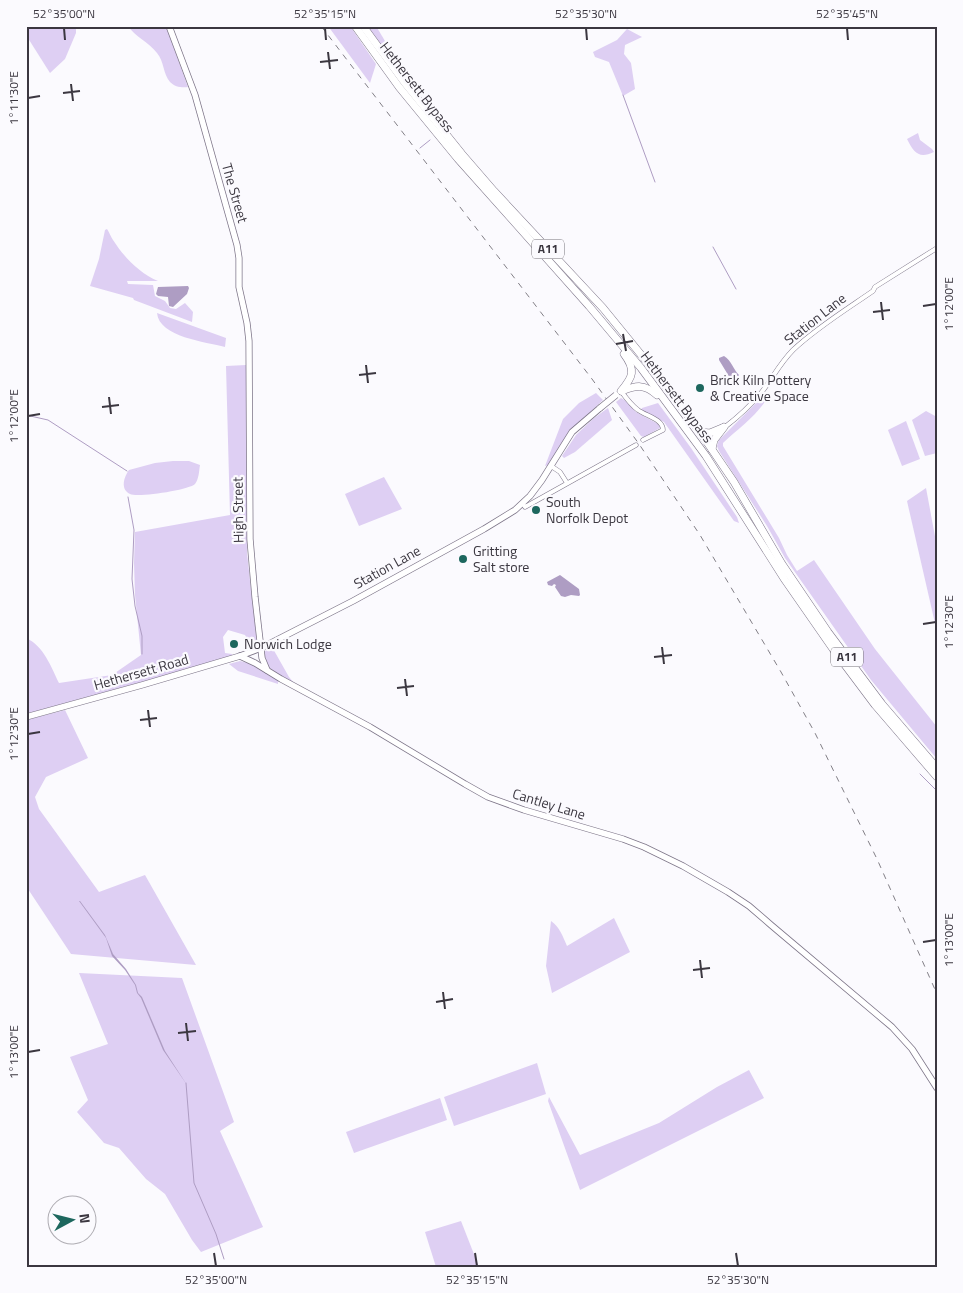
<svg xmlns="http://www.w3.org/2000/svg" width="963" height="1293" viewBox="0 0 963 1293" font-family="'Titillium Web',sans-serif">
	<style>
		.green { fill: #decff3 }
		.water { fill: #ae9dc3 }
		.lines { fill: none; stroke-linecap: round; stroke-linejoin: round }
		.stream { stroke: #ae9dc3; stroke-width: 1 }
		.street-casing { stroke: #7e7689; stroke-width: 5 }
		.secondary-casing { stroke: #7e7689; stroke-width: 7 }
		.highway-casing { stroke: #7e7689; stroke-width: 8 }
		.street { stroke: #fff; stroke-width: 4 }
		.secondary { stroke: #fff; stroke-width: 5.5 }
		.highway { stroke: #fff; stroke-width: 7 }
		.rail { stroke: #827f86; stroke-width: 1; stroke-dasharray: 6 6; stroke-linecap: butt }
		.secondary-bridge-casing { stroke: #7e7689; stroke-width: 7; stroke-linecap: butt }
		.secondary-bridge { stroke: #fff; stroke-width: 5.5 }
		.ticks { fill: none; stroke: #3b3740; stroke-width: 2 }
		.poi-dot { fill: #1d675e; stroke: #fbfafe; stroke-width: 2 }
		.labels { text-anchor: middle; stroke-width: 4.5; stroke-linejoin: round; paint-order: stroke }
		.shield { fill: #fbfafe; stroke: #757279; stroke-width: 1 }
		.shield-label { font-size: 12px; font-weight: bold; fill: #3b3740 }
		.street-label { font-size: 14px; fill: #3b3740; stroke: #fbfafe }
		.poi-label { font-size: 14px; fill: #3b3740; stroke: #fbfafe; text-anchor: start }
		.neatline { fill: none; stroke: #3b3740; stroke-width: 2 }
		.ticks-label { font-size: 12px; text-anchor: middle; fill: #3b3740 }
	</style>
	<rect width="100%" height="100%" fill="#fbfafe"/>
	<g class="green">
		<path d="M32,26H76V33L65,59L50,73L26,35V28Z"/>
		<path d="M128,26H166L188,87C182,88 175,87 170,82C163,74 164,61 157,53C149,42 135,37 128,26Z"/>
		<path d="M328,26H350L376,64L370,83Z"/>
		<path d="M367,26H376L403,71H401Z"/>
		<path d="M627,29L642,37L625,45L624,54L631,63L635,89L623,96L609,62L595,57L593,52L617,40Z"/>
		<path d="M918,133L920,140L932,149L934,152C919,159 914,153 907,139Z"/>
		<path d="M107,229C109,232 111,237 113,240C124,257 139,273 158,281H127L128,284L153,285L155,296L165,301L170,308L176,309L185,303L193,312L192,322L134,300L133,298L90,286L99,259L105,230Z"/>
		<path d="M157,313L226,338L225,347C206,342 159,337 157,313Z"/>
		<path d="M246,365L247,553L257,644L255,648L249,650L250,644L245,635L228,630L223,637L225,653L232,654V657L26,714V638C44,646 51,667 59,683L112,675L141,655L135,595L134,563L135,532L230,515L226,366Z"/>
		<path d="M767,392L770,394C759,414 739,428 723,443V446L779,538L787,555L797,571L814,560L875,649L937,727V759L871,680L785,558L767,526L719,451L717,446L719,440Z"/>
		<path d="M596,393L603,400L571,430L549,465L545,466L563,419L579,403Z"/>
		<path d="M621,398L626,401L636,412L660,425V428L644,437L641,436L616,402Z"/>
		<path d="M658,403L691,448L737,517L739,523L734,521L664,422L641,410L642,408Z"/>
		<path d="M608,408L612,420L575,452L564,458L562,456L576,435L594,418Z"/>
		<path d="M926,411L937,417V453L925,456L912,420Z"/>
		<path d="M906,421L920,459L902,466L888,430Z"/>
		<path d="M173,461H189L200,465C199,471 199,479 195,484C189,490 137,498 130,494C120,489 124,477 129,470L155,463Z"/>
		<path d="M384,477L402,509L359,526L345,494Z"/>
		<path d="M926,488L937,547V632L907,501Z"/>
		<path d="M272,647L289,677L294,683L279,676L269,668L264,654L266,650Z"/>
		<path d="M240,661L255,665L278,680V684L238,671L229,664Z"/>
		<path d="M65,710L88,758L46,777L35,797L39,809L99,892L145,875L196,965L71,954L26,886V720Z"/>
		<path d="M614,918L630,952L552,993L546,966L551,921C560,927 563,937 567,946Z"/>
		<path d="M79,973L182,978L234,1122L220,1131L263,1227L201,1252L192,1240L165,1194L146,1179L119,1148L104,1143L77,1112L88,1100L70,1057L108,1044Z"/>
		<path d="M537,1063L546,1094L454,1126L444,1097Z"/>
		<path d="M749,1070L764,1098L580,1190L548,1101L549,1097L580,1155L659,1123L717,1087Z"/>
		<path d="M440,1098L447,1120L354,1153L346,1132Z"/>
		<path d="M461,1221L479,1267H436L425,1232Z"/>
	</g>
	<g class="water">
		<path d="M188,286L189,288L187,294L173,307L169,306L168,297L158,296L156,294L158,287Z"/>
		<path d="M724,356C732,361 733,369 739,375C739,378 735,380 732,380L730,378L719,360V358Z"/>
		<path d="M560,575L579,589L580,595L579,596L571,595L565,597L561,596L555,587L556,585L554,584L552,586L548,585L547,582Z"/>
		<path d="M79,901H80L105,935L113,954L126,969L136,985L138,993L142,997L165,1051L187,1085L163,1050L141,998L137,993L135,985L125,970L112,956L106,938Z"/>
	</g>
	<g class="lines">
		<g class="stream">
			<path d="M623,95L655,182"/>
			<path d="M420,148L430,140"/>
			<path d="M713,247L736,289"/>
			<path d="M26,415L48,420L127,471"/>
			<path d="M128,497L134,530L132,579L135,606L142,636V654"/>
			<path d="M920,774L937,791"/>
			<path d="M186,1083L194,1183L216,1234L224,1259"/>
		</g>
		<g class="street-casing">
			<g id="street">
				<path d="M621,391C626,398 631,405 638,410C646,416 663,419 663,430L643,440"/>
				<path d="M725,427C738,417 750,406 761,393C772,379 780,363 793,350C816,328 847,309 873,291L875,287L937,248"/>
				<path d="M551,466L560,472L567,483"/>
				<path d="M523,504L525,507L636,445"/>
			</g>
		</g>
		<g class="secondary-casing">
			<g id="secondary">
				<path d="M169,26L195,95L237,245L239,258V287L247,323L249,341L250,539L255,597L262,658L267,670"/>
				<path d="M240,656L255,663L281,679L370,727L465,784L488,797L524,810L623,839L644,847L683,866L728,892L749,906L771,925L892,1027L912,1049L937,1088"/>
				<path d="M26,717L142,685L240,656L261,648L353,601L484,529L515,510L530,496L542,480L572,432L600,408"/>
			</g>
		</g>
		<g class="highway-casing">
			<g id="highway">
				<path d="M355,26L399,87L458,159L589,306L641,368L706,456L785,580L833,649L875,705L937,777"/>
				<path d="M363,26L404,82L462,154L494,191L603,308L656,373L696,426L734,482L782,564L828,632L882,704L937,768"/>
				<path d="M621,391C633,377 636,370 624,354"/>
				<path d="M622,391C637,385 644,384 657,395"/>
				<path d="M700,432L710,433L722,428"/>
				<path d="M712,449L714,440L724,427"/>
			</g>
		</g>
		<use href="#street" class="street"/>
		<use href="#secondary" class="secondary"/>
		<use href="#highway" class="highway"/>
		<path class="rail" d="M321,26L592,379L639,444L700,535L781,672L815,733L877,859L937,994"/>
		<g class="secondary-bridge-casing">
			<path id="secondary-bridge" d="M600,408L616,395"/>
		</g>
		<use href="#secondary-bridge" class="secondary-bridge"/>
	</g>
	<path class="ticks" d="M64,28L65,40M325,28L326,40M586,28L587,40M847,28L848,40M328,52L330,69M320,62L338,60M71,84L73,101M63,93L80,91M28,98L40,96M881,302L883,320M923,306L936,304M873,312L890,310M623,334L626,351M616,344L633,341M366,365L368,383M359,375L376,373M109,397L111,414M102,407L119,405M28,416L40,414M923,624L936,622M662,647L664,664M654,657L672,655M405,679L407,696M397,688L414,686M148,710L150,727M140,720L157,718M28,734L40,732M923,942L936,940M700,960L702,978M693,970L710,968M443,992L445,1009M436,1002L453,999M186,1023L188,1041M178,1033L196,1031M28,1052L40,1050M214,1253L216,1266M475,1253L477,1266M736,1253L738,1266"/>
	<g class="poi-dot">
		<circle cx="700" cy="388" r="5"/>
		<circle cx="536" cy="510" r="5"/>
		<circle cx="463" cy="559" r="5"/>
		<circle cx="234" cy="644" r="5"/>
	</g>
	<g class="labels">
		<g class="shield">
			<rect x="532" y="239.5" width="32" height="19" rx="4"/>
			<rect x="831" y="647.5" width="32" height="19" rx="4"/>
		</g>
		<g class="shield-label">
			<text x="548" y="253">A11</text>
			<text x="847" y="661">A11</text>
		</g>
		<g class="street-label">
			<text transform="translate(417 87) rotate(52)" y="5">Hethersett Bypass</text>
			<text transform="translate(235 193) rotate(74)" y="5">The Street</text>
			<text transform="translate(815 319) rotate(-38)" y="5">Station Lane</text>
			<text transform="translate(677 397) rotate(53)" y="5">Hethersett Bypass</text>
			<text transform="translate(238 510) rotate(-91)" y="5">High Street</text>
			<text transform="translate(387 567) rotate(-29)" y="5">Station Lane</text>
			<text transform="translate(141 672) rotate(-16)" y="5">Hethersett Road</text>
			<text transform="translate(549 804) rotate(17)" y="5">Cantley Lane</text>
		</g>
		<g class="poi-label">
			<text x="710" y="385">Brick Kiln Pottery<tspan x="710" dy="16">&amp; Creative Space</tspan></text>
			<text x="546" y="507">South<tspan x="546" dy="16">Norfolk Depot</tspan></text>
			<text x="473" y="556">Gritting<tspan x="473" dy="16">Salt store</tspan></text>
			<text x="244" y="649">Norwich Lodge</text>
		</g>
	</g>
	<rect width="963" height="1293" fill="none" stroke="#fbfafe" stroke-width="55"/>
	<g transform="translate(72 1220) rotate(83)"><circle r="24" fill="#fbfafe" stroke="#aeacb2"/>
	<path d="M0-4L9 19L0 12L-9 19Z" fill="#1d675e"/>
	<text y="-8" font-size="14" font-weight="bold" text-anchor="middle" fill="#3b3740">N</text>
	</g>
	<rect x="28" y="28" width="908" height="1238" class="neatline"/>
	<g class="ticks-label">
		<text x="64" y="18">52°35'00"N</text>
		<text x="325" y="18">52°35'15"N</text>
		<text x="586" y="18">52°35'30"N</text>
		<text x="847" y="18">52°35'45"N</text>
		<text transform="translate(14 98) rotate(-90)" y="4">1°11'30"E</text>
		<text transform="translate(949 304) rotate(-90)" y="4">1°12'00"E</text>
		<text transform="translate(14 416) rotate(-90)" y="4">1°12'00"E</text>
		<text transform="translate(949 622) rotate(-90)" y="4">1°12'30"E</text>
		<text transform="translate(14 734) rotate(-90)" y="4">1°12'30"E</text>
		<text transform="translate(949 940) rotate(-90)" y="4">1°13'00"E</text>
		<text transform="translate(14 1052) rotate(-90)" y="4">1°13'00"E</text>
		<text x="216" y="1284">52°35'00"N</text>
		<text x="477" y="1284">52°35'15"N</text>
		<text x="738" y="1284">52°35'30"N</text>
	</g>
</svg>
